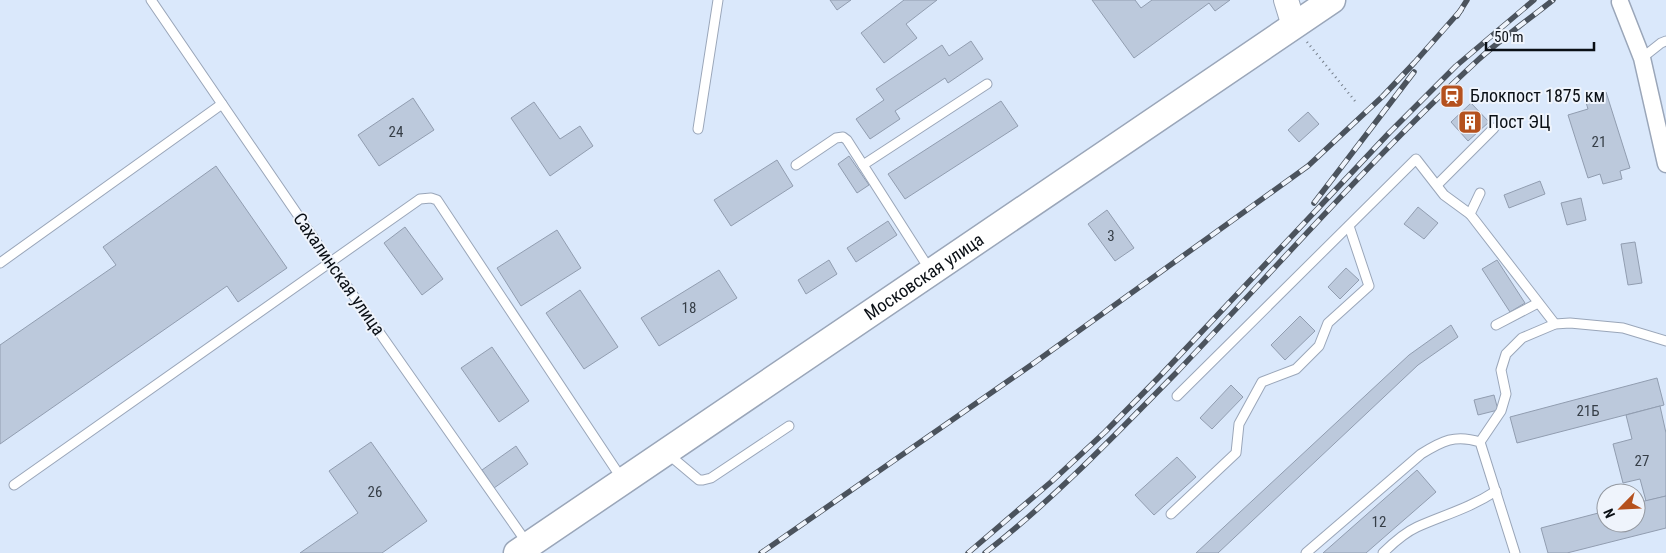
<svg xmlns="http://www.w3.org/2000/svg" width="1666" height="553" viewBox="0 0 1666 553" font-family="'Roboto Condensed',sans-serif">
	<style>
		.building { fill: #bcc9dc; stroke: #919db0 }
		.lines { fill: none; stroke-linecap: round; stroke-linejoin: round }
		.lane-casing { stroke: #9aa6b9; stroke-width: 11 }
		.street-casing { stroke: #9aa6b9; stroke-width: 19 }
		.secondary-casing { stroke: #9aa6b9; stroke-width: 26 }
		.primary-casing { stroke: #9aa6b9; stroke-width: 29 }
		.path { stroke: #747e8a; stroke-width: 2.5; stroke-dasharray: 1 4; stroke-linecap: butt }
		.lane { stroke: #fff; stroke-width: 9 }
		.street { stroke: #fff; stroke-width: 16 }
		.secondary { stroke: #fff; stroke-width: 24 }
		.primary { stroke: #fff; stroke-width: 26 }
		.rail-casing { stroke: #4b535d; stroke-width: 5.5 }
		.rail { stroke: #eff4fc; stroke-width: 4; stroke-dasharray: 11; stroke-linecap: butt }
		.labels { text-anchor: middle; stroke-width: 4; stroke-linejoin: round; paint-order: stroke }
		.number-label { font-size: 15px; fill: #363e47 }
		.poi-label { font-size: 18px; fill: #0a0f15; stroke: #eff4fc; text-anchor: start }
		.street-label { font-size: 18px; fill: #0a0f15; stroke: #eff4fc }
	</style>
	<rect width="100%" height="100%" fill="#dae8fb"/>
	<g class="building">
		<path d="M830,0H851L837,10Z"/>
		<path d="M904,0H937L906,24L917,38L884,63L861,33Z"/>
		<path d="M1092,0H1135L1141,8L1152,0H1230L1215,11L1209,3L1134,58Z"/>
		<path d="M971,41L983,59L948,83L945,78L895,111L900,119L870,139L856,119L884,100L876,89L942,45L949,56Z"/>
		<path d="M1606,92L1630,168L1620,171L1622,179L1603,184L1600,174L1588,178L1568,115L1588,109L1585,99Z"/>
		<path d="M413,98L434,130L379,166L358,135Z"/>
		<path d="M1001,101L1018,126L905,199L888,174Z"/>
		<path d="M534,102L560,139L580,126L593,146L550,176L511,118Z"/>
		<path d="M1471,103L1489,122L1468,141L1451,122Z"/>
		<path d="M1308,112L1319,124L1299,142L1288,130Z"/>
		<path d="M849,156L869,185L857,193L838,164Z"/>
		<path d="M777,160L793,186L731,226L714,200Z"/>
		<path d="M216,166L287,268L238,302L227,286L0,444V345L116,265L103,247Z"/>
		<path d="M1540,181L1545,194L1509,208L1504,195Z"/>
		<path d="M1581,198L1586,220L1567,225L1561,203Z"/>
		<path d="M1418,207L1438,223L1424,239L1404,224Z"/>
		<path d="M1107,210L1134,248L1115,261L1088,224Z"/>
		<path d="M888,221L897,235L856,262L847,248Z"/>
		<path d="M405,227L443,279L422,295L384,243Z"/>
		<path d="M557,230L581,268L521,306L497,268Z"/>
		<path d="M1635,242L1642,283L1628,285L1621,244Z"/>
		<path d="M829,260L837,274L806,294L798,280Z"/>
		<path d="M1497,260L1525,303L1510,312L1482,269Z"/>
		<path d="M1346,268L1359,280L1340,299L1328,287Z"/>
		<path d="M719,270L737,298L659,346L641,318Z"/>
		<path d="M580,290L618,347L584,369L546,313Z"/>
		<path d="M1300,316L1315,331L1285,360L1271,345Z"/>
		<path d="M1451,325L1458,337L1418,365L1218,553H1196L1409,355Z"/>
		<path d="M492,347L529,401L499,422L461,368Z"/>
		<path d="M1657,378L1664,405L1517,443L1510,417Z"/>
		<path d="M1231,385L1243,397L1212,429L1200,418Z"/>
		<path d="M1494,395L1498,410L1478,415L1474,400Z"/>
		<path d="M1660,406L1666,433V496L1646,501L1640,479L1623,483L1613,444L1632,439L1626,415Z"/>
		<path d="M371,442L427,521L382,553H300L358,513L329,471Z"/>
		<path d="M516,446L528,464L494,488L482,470Z"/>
		<path d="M1177,457L1196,477L1154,515L1135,495Z"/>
		<path d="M1417,470L1436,492L1366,553H1323Z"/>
		<path d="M1666,496V528L1567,553H1548L1541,528L1606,511V523H1636V503Z"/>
	</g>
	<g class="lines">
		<g class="lane-casing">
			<g id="lane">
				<path d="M151,0L330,262L527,543"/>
				<path d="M1642,58L1661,43L1666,41"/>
				<path d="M698,129L718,0"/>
				<path d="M796,165L836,138L843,137L847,140L863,165"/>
				<path d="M1437,185L1494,128"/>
				<path d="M1480,193L1470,214L1555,324"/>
				<path d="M0,263L222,104"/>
				<path d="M930,270L863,165L987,84"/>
				<path d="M1496,325L1538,303"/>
				<path d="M1177,396L1416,159L1444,195L1470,214"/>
				<path d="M1480,442L1501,411L1506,394L1501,370L1506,354L1522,338L1555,324L1570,323L1623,328L1666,341"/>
				<path d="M668,454L699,480H703L711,478L789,426"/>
				<path d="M14,485L420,199L431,198L437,200L622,479"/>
				<path d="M1171,514L1236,453L1239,424L1262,382L1296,369L1319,346L1328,323L1369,286L1349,226"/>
				<path d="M1306,553L1421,454C1442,441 1455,434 1480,442L1515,553"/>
				<path d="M1383,553C1393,543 1404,533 1417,527C1444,515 1470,508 1496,491"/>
			</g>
		</g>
		<g class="street-casing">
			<path id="street" d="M1620,2L1642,58L1666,164"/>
		</g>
		<g class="secondary-casing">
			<path id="secondary" d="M1286,0L1294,26"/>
		</g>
		<g class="primary-casing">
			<g id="primary">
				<path id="s1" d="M517,553L1332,0"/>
			</g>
		</g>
		<path class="path" d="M1307,42L1355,101"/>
		<use href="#lane" class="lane"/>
		<use href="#street" class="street"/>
		<use href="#secondary" class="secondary"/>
		<use href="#primary" class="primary"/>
		<g class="rail-casing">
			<g id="rail">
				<path d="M1457,16L1467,0"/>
				<path d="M1314,203L1414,72"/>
				<path d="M761,553L1034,363L1308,166L1383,96L1415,62L1461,10"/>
				<path d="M968,553L1051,482L1105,432L1160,376L1389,133L1456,66L1534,0"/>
				<path d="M985,553C1054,499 1115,435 1176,373C1276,268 1372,158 1478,60C1501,39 1528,20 1553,0"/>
			</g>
		</g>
		<use href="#rail" class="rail"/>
	</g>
	<defs>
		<g id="station-square" transform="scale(1.25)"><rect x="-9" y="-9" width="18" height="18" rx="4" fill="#b5511e" stroke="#eff4fc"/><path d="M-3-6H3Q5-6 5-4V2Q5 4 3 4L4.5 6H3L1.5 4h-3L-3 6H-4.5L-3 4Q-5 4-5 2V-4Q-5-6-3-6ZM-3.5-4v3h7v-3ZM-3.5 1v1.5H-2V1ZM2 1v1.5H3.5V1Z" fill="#fff"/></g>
		<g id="building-square" transform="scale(1.25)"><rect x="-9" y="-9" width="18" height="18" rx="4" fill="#b5511e" stroke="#eff4fc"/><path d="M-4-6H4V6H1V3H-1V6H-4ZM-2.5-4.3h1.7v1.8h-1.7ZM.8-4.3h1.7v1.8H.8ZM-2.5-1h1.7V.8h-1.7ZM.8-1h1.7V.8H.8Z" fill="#fff"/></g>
	</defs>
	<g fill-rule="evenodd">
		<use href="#station-square" x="1452" y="96"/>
		<use href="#building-square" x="1470" y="122"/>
	</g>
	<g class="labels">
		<g class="number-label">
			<text x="396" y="137">24</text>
			<text x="1599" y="147">21</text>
			<text x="1111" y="241">3</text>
			<text x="689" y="313">18</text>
			<text x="1588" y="416">21Б</text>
			<text x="1642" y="466">27</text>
			<text x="375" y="497">26</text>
			<text x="1379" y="527">12</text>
		</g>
		<g class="poi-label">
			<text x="1470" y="102">Блокпост 1875 км</text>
			<text x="1488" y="128">Пост ЭЦ</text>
		</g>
		<g class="street-label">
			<text transform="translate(339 274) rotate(55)" y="6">Сахалинская улица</text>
			<text dy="6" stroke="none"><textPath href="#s1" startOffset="492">Московская улица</textPath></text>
		</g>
	</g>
	<g transform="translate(1621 508) rotate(246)"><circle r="24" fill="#eff4fc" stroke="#9398a0"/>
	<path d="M0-4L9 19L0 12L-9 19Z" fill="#b5511e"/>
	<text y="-8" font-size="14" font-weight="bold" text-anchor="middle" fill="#0a0f15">N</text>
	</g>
	<path d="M1486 42v8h108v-8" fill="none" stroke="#0a0f15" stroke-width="2.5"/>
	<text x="1494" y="42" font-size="15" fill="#0a0f15" stroke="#eff4fc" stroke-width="4" paint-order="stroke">50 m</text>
</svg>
